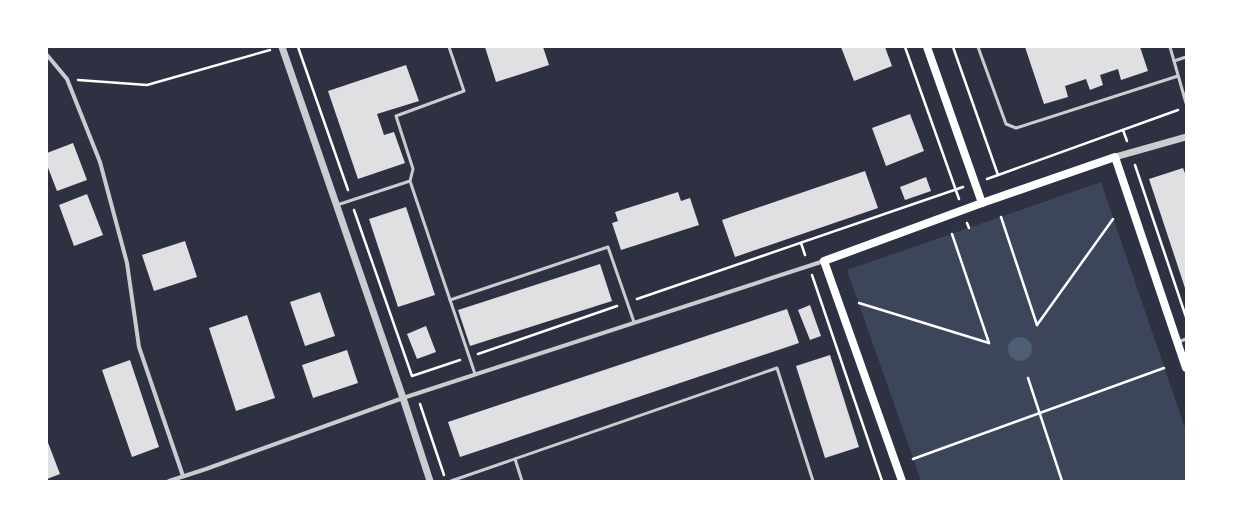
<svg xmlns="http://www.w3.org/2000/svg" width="1233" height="528" viewBox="0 0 1233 528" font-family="Commissioner,sans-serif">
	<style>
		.green { fill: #3c4559 }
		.water { fill: #4f5d75 }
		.building { fill: #e0e0e3 }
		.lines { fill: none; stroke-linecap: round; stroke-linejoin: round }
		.path { stroke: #fff; stroke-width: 2.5 }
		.service { stroke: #caccd0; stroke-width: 3 }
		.minor { stroke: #caccd0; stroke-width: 4 }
		.tertiary { stroke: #caccd0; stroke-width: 7 }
		.secondary { stroke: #fff; stroke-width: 8 }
	</style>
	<rect width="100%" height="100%" fill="#2d3142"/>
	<path class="green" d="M1101,182L1186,431V481H921L847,270Z"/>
	<circle class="water" cx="1020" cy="349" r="12"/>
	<g class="building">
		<path d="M485,47H543L549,65L496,82Z"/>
		<path d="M841,47H885L892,66L854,81Z"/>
		<path d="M1025,47H1140L1148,71L1121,80L1118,69L1100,75L1103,85L1090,90L1086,79L1065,86L1068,97L1044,104Z"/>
		<path d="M406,65L419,101L377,114L384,135L394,132L405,163L358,179L328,91Z"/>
		<path d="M910,114L924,151L886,166L872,128Z"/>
		<path d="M73,143L87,180L57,191L47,165V153Z"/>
		<path d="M1183,168L1186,176V291L1149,179Z"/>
		<path d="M865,171L878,208L735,257L722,220Z"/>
		<path d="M926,177L931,191L905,200L900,187Z"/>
		<path d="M678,192L681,201L690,198L699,225L621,250L612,223L618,221L615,212Z"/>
		<path d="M87,194L103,235L74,246L59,205Z"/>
		<path d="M406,207L435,295L398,307L369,219Z"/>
		<path d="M185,241L197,277L154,291L142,255Z"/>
		<path d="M600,264L612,301L470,346L458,310Z"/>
		<path d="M320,292L335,336L305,346L290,302Z"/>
		<path d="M810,305L821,336L810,340L798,310Z"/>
		<path d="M787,309L799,343L460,457L448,422Z"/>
		<path d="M247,315L275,398L236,411L209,328Z"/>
		<path d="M426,326L436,352L417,359L407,334Z"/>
		<path d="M347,350L358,383L313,398L302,365Z"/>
		<path d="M830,355L859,447L825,458L796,366Z"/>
		<path d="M130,360L159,447L132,457L102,370Z"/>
		<path d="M47,440L60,474L47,479Z"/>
	</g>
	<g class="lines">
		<g class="path">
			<path d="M298,47L348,190"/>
			<path d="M905,47L959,199"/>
			<path d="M953,47L998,175"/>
			<path d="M78,80L147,85L270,50"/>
			<path d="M1123,130L1127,141"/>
			<path d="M1135,165L1186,317"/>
			<path d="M987,179L1178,110"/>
			<path d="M354,210L412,376L460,360"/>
			<path d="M1001,217L1037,325"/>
			<path d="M967,223L969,228"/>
			<path d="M952,234L989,343"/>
			<path d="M801,243L805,255"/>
			<path d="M812,275L882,481"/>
			<path d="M637,299L963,187"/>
			<path d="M859,303L989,343"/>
			<path d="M1037,325L1113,219"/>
			<path d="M478,354L617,306"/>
			<path d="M1028,378L1062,481"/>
			<path d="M420,404L444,475"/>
			<path d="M913,459L1164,368"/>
		</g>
		<g class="service">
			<path d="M978,47L1006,124L1016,128L1178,76"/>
			<path d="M1170,47L1186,103"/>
			<path d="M1174,61L1186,57"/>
			<path d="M410,181L475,374"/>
			<path d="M337,205L410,181L413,169L396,116L464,91L449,47"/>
			<path d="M450,300L608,247L634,322"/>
			<path d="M1178,342L1186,339"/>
			<path d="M515,459L522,481"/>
			<path d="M451,481L777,368L813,481"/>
		</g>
		<g class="minor">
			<path d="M47,55L67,79L100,162L127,263L139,347L183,476"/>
			<path d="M169,481L206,469L403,398L824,261"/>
		</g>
		<g class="tertiary">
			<path d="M282,47L403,398L430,481"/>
			<path d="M1115,157L1186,137"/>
		</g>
		<g class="secondary">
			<path d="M927,47L982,203"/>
			<path d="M902,481L824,261L982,203L1115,157L1186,368"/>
		</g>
	</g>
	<rect width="1233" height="528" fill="none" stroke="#ffffff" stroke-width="96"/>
</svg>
